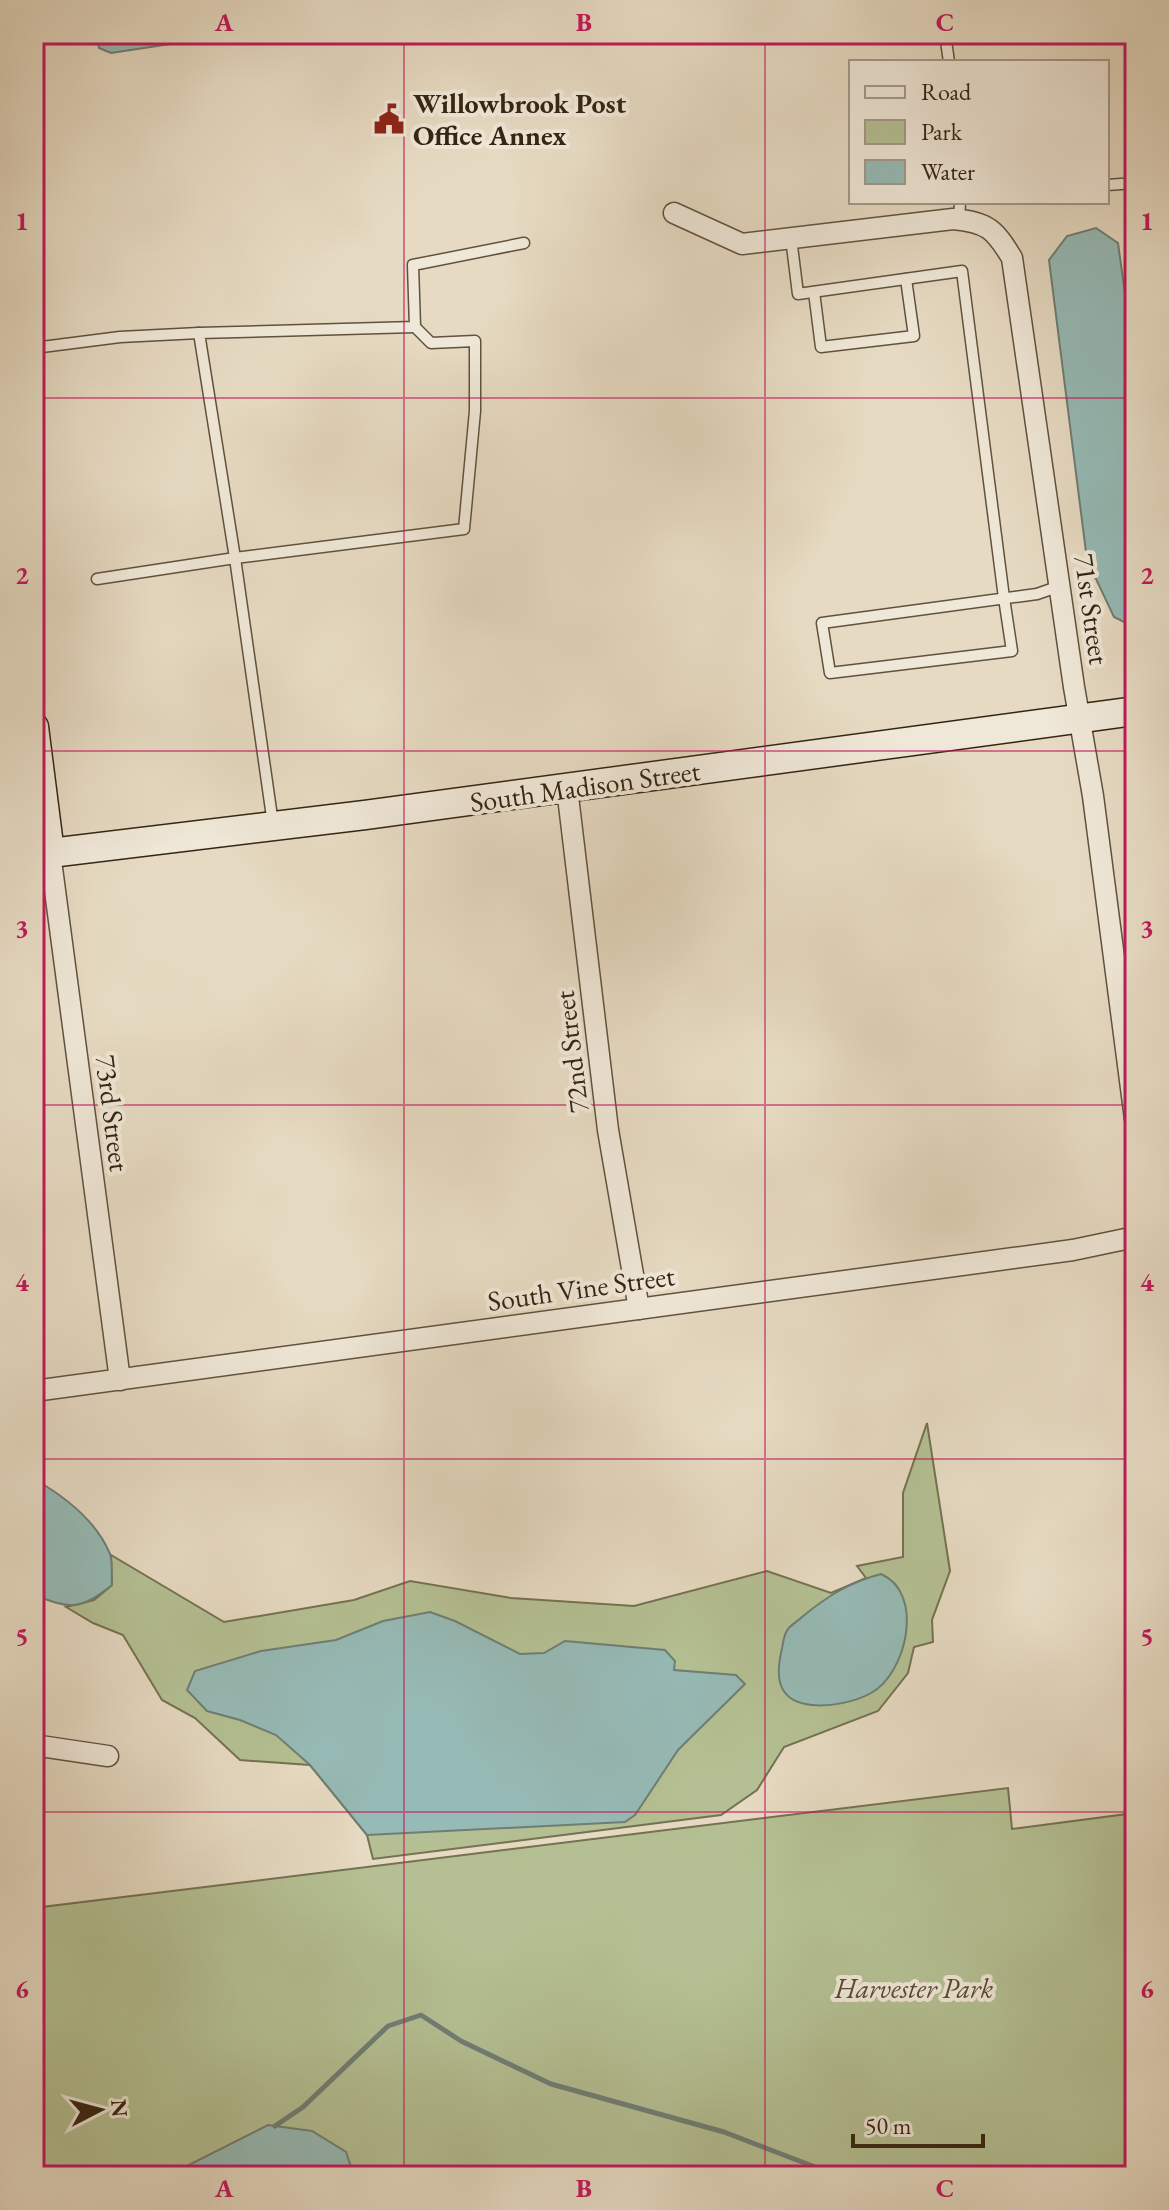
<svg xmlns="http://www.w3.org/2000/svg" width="1169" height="2210" viewBox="0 0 1169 2210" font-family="'EB Garamond',serif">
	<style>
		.green { fill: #b4c093; stroke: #747252; stroke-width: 2 }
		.water { fill: #96bab5; stroke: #6f7e74; stroke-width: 2 }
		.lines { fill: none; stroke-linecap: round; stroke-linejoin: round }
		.stream { stroke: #6f7e74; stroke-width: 5 }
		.lane-casing { stroke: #60523e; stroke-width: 13 }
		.street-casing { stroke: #60523e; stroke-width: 23 }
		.secondary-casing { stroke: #342512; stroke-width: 31 }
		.lane { stroke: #efe7d7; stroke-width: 10 }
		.street { stroke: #efe7d7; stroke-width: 20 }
		.secondary { stroke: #efe7d7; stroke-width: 28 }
		.grid { fill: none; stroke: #c2185b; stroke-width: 2; stroke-opacity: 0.55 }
		.labels { text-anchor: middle; stroke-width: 8; stroke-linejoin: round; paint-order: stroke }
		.poi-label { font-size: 28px; font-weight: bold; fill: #342512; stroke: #efe7d7; text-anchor: start }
		.street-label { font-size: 28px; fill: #342512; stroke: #efe7d7 }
		.park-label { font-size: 28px; font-style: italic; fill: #544c32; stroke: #efe7d7 }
		.neatline { fill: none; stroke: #c2185b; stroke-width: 3 }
		.grid-label { font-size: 26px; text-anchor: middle; font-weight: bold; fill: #c2185b }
	</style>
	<rect width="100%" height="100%" fill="#e6dac2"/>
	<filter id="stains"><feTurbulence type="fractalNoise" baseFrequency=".0025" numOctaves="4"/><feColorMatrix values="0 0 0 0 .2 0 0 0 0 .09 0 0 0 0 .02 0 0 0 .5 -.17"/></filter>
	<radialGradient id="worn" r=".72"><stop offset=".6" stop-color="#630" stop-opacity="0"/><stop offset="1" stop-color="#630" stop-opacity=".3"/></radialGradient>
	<g class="green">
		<path d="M927,1423L950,1571L932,1620L933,1642L914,1647L908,1673L878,1711L784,1747L757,1790L721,1815L373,1859L367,1835L310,1765L240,1760L195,1718L162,1700L123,1635L93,1623L66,1607L94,1600L112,1585L111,1555L224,1622L354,1600L410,1581L511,1598L634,1606L767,1571L831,1593L866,1578L857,1566L903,1557V1493Z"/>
		<path d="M1008,1788L1012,1829L1135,1813V2176H34V1908Z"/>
	</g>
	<g class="water">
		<path d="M96,34H237L111,53L99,48Z"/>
		<path d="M1096,228L1118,243L1135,366V624L1132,626L1114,617L1087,560L1049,260L1067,236Z"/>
		<path d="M34,1479C64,1496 96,1520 110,1554C113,1562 111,1576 112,1585C79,1611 71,1609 34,1595Z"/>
		<path d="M881,1574C925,1593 907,1673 871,1693C855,1702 830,1707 812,1705C780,1702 775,1681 781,1653C783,1646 783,1635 788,1629C791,1625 798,1621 802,1617C826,1597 850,1582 881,1574Z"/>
		<path d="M430,1612L455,1621L520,1654L544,1653L565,1641L665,1650L675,1661L674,1670L736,1675L745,1684L678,1750L635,1815L625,1822L367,1835L310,1765L276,1735L240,1720L207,1711L187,1690L195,1671L261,1651L336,1640L383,1621Z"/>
		<path d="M268,2125L312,2131L346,2152L354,2176H167Z"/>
	</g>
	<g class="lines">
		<path class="stream" d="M275,2126L303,2107L388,2026L421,2015L461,2041L551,2084L724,2132L828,2172"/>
		<g class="lane-casing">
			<g id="lane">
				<path d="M945,34L949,62"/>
				<path d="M34,35L39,34"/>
				<path d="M1107,185L1135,183"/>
				<path d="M959,220L960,202"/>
				<path d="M791,238L798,294L962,271L1004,598L1012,651L830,673L822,623L1037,594L1060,586"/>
				<path d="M814,292L821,347L914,336L906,279"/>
				<path d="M34,348L120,337L199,333"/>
				<path d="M97,579L235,558L199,333L415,327L413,265L524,243"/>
				<path d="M273,824L235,558L464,529L475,411V341L431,343L415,327"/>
			</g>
		</g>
		<g class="street-casing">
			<g id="street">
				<path d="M674,213L742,244L953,219C988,222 995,230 1012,258L1074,687L1093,796L1135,1119"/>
				<path d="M567,788L608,1130L639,1309"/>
				<path d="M50,853L120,1380"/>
				<path d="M34,1391L1073,1250L1135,1237"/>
				<path d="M34,1745L108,1756"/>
			</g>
		</g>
		<g class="secondary-casing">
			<g id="secondary">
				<path d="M34,727L50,853"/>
				<path d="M34,855L365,815L1135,711"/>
			</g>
		</g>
		<use href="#lane" class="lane"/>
		<use href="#street" class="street"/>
		<use href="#secondary" class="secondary"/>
	</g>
	<path class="grid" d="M404,34V2176M765,34V2176M34,398H1135M34,751H1135M34,1105H1135M34,1459H1135M34,1812H1135"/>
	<defs>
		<g id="civic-bare" transform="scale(2.4)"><path d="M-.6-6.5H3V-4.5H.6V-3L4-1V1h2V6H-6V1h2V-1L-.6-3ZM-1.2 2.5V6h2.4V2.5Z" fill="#8f2418" stroke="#efe7d7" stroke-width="2.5" paint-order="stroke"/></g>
	</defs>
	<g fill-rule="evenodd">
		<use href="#civic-bare" x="389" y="119"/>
	</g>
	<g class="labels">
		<g class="poi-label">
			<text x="413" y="113">Willowbrook Post<tspan x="413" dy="32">Office Annex</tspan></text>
		</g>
		<g class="street-label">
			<text transform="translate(1092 609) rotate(82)" y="10">71st Street</text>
			<text transform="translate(585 786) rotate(-8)" y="10">South Madison Street</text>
			<text transform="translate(571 1052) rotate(-97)" y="10">72nd Street</text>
			<text transform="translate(113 1113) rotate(83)" y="10">73rd Street</text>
			<text transform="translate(581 1288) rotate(-8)" y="10">South Vine Street</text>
		</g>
		<g class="park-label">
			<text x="914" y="1998">Harvester Park</text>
		</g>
	</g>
	<rect width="1169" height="2210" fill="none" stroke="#e6dac2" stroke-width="88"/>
	<rect x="849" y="60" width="260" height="144" fill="#efe7d7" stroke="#a49988" stroke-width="2"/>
	<rect x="865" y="86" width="40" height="12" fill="#efe7d7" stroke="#a49988" stroke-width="2"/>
	<text x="921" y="100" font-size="24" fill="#342512">Road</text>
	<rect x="865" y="120" width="40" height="24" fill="#b4c093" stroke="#a49988" stroke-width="2"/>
	<text x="921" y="140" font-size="24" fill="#342512">Park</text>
	<rect x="865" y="160" width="40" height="24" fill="#96bab5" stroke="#a49988" stroke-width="2"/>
	<text x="921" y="180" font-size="24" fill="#342512">Water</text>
	<g transform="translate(100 2110) rotate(84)" stroke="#efe7d7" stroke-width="6" paint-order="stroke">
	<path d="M0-6L14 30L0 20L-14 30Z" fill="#342512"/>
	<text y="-12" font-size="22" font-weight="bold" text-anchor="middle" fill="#342512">N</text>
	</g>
	<path d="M853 2134v12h130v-12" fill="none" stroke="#342512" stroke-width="4"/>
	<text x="865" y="2134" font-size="24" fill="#342512" stroke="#efe7d7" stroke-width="6" paint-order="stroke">50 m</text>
	<rect x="44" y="44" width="1081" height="2122" class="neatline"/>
	<g class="grid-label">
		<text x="224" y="31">A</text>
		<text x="584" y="31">B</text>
		<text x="945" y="31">C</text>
		<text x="22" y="230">1</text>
		<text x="1147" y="230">1</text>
		<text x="22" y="584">2</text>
		<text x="1147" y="584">2</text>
		<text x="22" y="937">3</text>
		<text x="1147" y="937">3</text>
		<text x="22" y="1291">4</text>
		<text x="1147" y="1291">4</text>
		<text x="22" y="1645">5</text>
		<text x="1147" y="1645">5</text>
		<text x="22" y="1998">6</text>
		<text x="1147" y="1998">6</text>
		<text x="224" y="2197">A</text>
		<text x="584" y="2197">B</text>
		<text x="945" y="2197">C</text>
	</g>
	<rect width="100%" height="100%" filter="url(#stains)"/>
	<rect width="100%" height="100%" fill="url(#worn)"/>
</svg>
